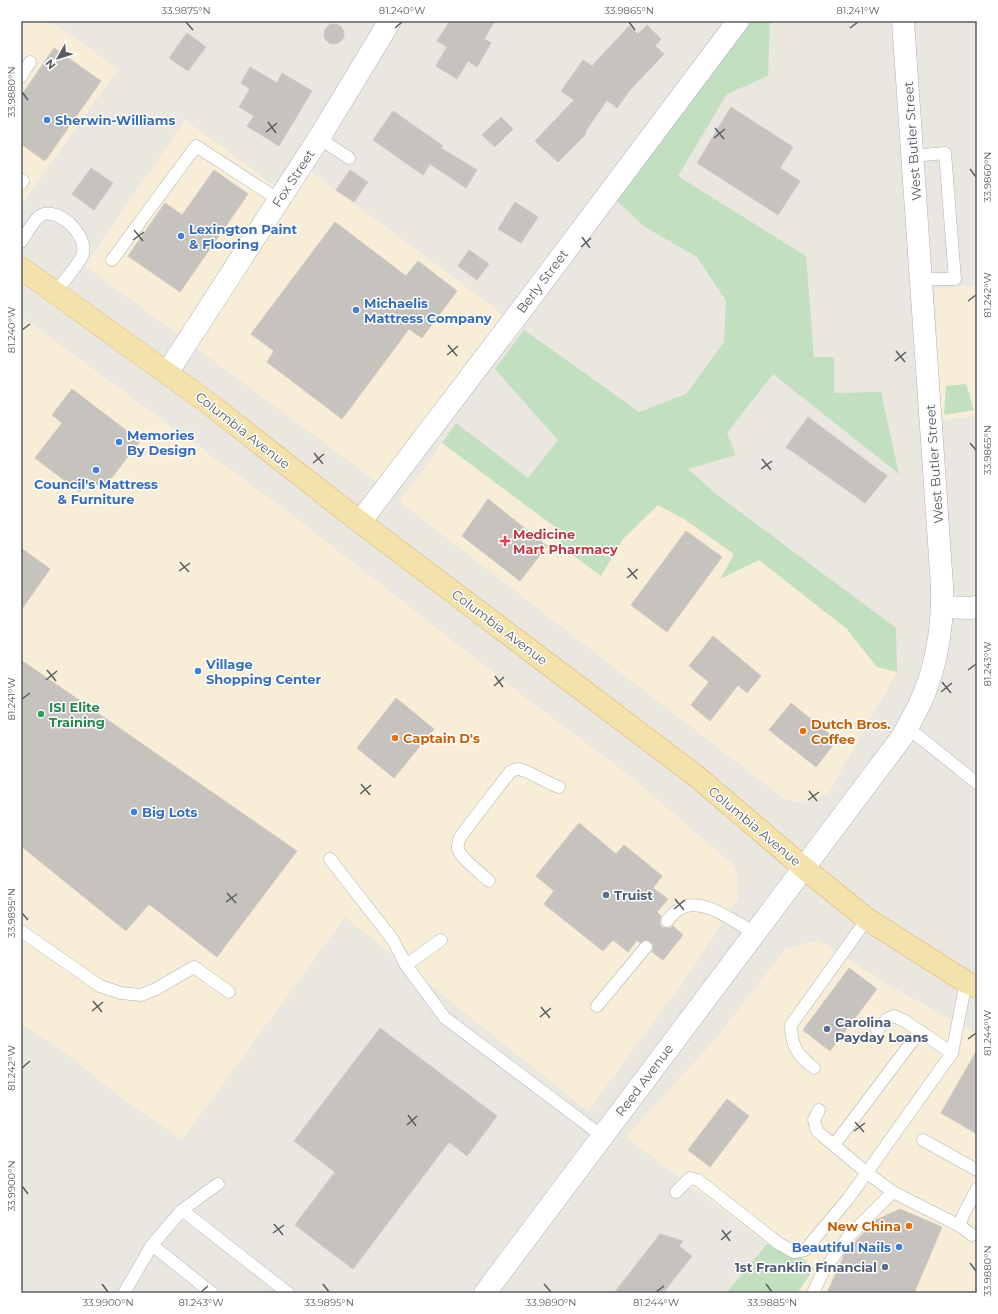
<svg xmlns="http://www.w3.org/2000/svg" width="998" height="1314" viewBox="0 0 998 1314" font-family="Montserrat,sans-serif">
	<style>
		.commercial { fill: #f8eed8 }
		.green { fill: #c2dfc0 }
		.building { fill: #c6c2bd; stroke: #cec8c0 }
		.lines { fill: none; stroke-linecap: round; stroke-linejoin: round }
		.lane-casing { stroke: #aeb2b5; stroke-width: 13 }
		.street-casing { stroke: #aeb2b5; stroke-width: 23 }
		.primary-casing { stroke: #deb366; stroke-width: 23 }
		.lane { stroke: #fff; stroke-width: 12 }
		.street { stroke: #fff; stroke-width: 22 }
		.primary { stroke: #f4e2ac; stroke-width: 22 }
		.ticks { fill: none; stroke: #595d60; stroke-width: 1.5 }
		.shop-dot { fill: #3f7fe0; stroke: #fff; stroke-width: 1.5 }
		.health-dot { fill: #e0444e; stroke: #fff; stroke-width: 1.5 }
		.leisure-dot { fill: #2e9e5b; stroke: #fff; stroke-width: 1.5 }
		.food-dot { fill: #e8710a; stroke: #fff; stroke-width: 1.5 }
		.service-dot { fill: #5c6f8a; stroke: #fff; stroke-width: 1.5 }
		.labels { text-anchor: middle; stroke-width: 3; stroke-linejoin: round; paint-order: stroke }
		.shop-label { font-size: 13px; font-weight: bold; fill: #366cbe; stroke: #fff; text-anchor: start }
		.street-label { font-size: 13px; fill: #595d60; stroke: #fff }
		.health-label { font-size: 13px; font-weight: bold; fill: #be3a42; stroke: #fff; text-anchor: start }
		.leisure-label { font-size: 13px; font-weight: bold; fill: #27864d; stroke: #fff; text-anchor: start }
		.food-label { font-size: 13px; font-weight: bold; fill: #c56008; stroke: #fff; text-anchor: start }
		.service-label { font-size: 13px; font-weight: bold; fill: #4e5e75; stroke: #fff; text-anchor: start }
		.neatline { fill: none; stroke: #595d60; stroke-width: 1.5 }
		.ticks-label { font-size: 10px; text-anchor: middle; fill: #595d60 }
	</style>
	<rect width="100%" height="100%" fill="#eae7e1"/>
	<g class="commercial">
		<path d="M21,21H51L118,69L21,206Z"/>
		<path d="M185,120L291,198L309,170L497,310L503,318L380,484L85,266Z"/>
		<path d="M977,285V416L940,420L935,289Z"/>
		<path d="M21,316L295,517L517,691L629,775L732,864L737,875L738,898L693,968L588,1111L345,917L182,1140L118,1095L60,1048L21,1024Z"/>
		<path d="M442,443L563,533L600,575L623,539L658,505L684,519L734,554L721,578L759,560L847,629L877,667L897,672L829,792L818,798L799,802L783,798L400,502Z"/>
		<path d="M818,940L888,985L977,1034V1293H797L814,1269L802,1257L767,1244L626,1137L713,1042L785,950Z"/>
	</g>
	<g class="green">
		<path d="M738,21H770L768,76L727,94L678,176L806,256L814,357H834V393L881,392L899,474L773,374L727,433L736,455L688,469L716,494L896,628L897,672L877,667L847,629L759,560L720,579L734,554L684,519L658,505L623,539L601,576L560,546L562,532L442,443L456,423L528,478L558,440L495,369L524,330L639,412L686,394L724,342L726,301L697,257L645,227L608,193Z"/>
		<path d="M966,384L974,410L944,415L946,386Z"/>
		<path d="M767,1244L801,1257L814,1269L797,1293H726Z"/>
	</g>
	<g class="building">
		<path d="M450,21H495L484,39L491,43L477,67L468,61L457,79L436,66L447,47L437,41Z"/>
		<circle cx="334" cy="34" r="10"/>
		<path d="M647,25L661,39L655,46L664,54L630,90L617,108L607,100L585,132L586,134L558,162L535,141L574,100L561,91L583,60L592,66L629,26L638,34Z"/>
		<path d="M187,33L206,47L188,71L169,58Z"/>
		<path d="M54,48L101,81L45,161L21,144V96Z"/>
		<path d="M250,67L277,83L282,73L312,91L279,146L247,126L254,116L239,107L250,89L241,83Z"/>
		<path d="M731,107L793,147L780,168L800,181L778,215L697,163Z"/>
		<path d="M393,111L443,146L441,148L477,170L466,188L430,164L423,175L373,140Z"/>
		<path d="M501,117L513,129L495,147L482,135Z"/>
		<path d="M91,168L113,183L94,210L72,194Z"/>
		<path d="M214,170L248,194L180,292L128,256L165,203L182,215Z"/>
		<path d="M350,170L368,182L354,202L336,190Z"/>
		<path d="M515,202L538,217L521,243L498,229Z"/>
		<path d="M335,222L406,276L418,261L457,291L422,338L409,329L342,419L267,362L274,351L251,334Z"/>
		<path d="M469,250L489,264L477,280L458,266Z"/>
		<path d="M72,389L140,441L103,489L90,479L80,492L35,458L62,423L52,415Z"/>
		<path d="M808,417L887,476L865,503L786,447Z"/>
		<path d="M488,499L547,546L520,581L462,536Z"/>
		<path d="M686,531L722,557L667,632L631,605Z"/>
		<path d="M21,548L50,569L21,610Z"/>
		<path d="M713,636L761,676L747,693L738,685L710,721L691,705L709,682L689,666Z"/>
		<path d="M21,660L297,851L217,957L149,904L126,931L21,846Z"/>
		<path d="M396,698L434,729L394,778L357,748Z"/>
		<path d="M791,703L837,740L816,767L769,730Z"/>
		<path d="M579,823L616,854L624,845L662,876L653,888L668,899L657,912L661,916L660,920V924L662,927L666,928H670L673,926L683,935L663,960L652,952L653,948V944L647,940L640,943L637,940L628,952L613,940L603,951L544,904L554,891L536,876Z"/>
		<path d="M849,968L877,989L830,1051L803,1030Z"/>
		<path d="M380,1028L497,1116L467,1156L449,1142L353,1269L295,1225L335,1172L294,1141Z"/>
		<path d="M977,1050V1134L941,1113Z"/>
		<path d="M727,1099L749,1116L710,1167L688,1150Z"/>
		<path d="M900,1209L942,1227L914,1293H827L844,1255L850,1247L876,1220Z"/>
		<path d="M660,1234L683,1241L679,1246L692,1256L663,1293H614Z"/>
	</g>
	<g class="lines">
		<g class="lane-casing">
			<g id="lane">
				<path d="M21,77L30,62"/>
				<path d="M319,138L349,158"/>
				<path d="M913,156L945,153L955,279H921"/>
				<path d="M21,179L23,181L21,184"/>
				<path d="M21,242C27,234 34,217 44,214C61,210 87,235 83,253C82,261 61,284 55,293"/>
				<path d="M112,260L196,146L279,200"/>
				<path d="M907,727L977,783"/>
				<path d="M330,859L393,940L406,965L445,1018L602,1136"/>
				<path d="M489,881C482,874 460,858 458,849C457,845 459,841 460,837L510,772C513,770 515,769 519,769C531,772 546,783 559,787"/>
				<path d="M667,921C671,917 674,912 678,910C700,894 735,922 754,933"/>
				<path d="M21,931L100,986L121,993L141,995L156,989L194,967L229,992"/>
				<path d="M406,965L441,940"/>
				<path d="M597,1006L646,947"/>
				<path d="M877,1030L887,1019L894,1016L905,1021L952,1053"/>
				<path d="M814,1068C798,1056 791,1046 791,1025L867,919"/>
				<path d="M819,1110L814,1120L817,1131L867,1173L893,1192L960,1226L972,1235"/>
				<path d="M923,1140L977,1170"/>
				<path d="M834,1145L920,1031"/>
				<path d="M676,1192L690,1178L698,1180L778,1243L794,1252L805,1250L848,1199L952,1053L966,982"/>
				<path d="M182,1210L288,1293"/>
				<path d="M960,1226L963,1215L977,1189"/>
				<path d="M152,1245L212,1293"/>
				<path d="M124,1293L152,1245L182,1210L218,1184"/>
				<path d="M813,1293L824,1270L848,1237L893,1192"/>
			</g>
		</g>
		<g class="street-casing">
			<g id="street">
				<path d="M167,373L319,138L390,21"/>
				<path d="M360,522L531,297L738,21"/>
				<path d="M943,607L970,608L977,607"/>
				<path d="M485,1293L902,737C908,725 916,713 921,701C937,665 943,625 942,586L903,21"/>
			</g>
		</g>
		<g class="primary-casing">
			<path id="primary" d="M21,268L207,402L360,522L695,775L804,868L867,919L966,982L977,987"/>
		</g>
		<use href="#lane" class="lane"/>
		<use href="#street" class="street"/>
		<use href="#primary" class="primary"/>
	</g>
	<path class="ticks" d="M186,22L193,30M629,22L635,30M395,28L402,22M850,28L858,22M22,92L28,100M268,122L276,133M715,128L724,139M266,132L277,123M714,138L725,129M970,169L976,177M134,230L143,241M582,237L590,248M133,240L144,232M581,247L591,238M968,301L976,295M22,330L30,324M448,345L457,356M896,351L905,362M447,355L458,346M895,361L906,352M970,443L976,450M314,453L323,464M762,459L771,470M313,463L324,454M761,469L772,461M180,562L189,572M628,568L637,579M179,571L190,563M627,578L638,569M47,670L56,681M968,670L976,664M495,676L503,687M46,680L57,671M942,682L951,693M494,686L504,677M941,692L952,683M22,699L30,693M361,784L370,795M809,791L817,801M360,794L371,785M808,800L819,792M227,893L236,903M675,899L684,910M226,902L237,894M674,909L685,900M22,913L28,920M93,1001L102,1012M541,1007L550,1018M92,1011L103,1002M540,1017L551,1008M968,1039L976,1033M22,1068L30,1061M408,1115L416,1126M855,1122L864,1132M407,1125L417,1116M854,1131L865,1123M22,1186L28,1194M274,1224L283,1235M722,1230L730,1241M273,1233L284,1225M721,1240L731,1231M970,1263L976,1271M102,1284L108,1292M323,1284L329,1292M544,1284L551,1292M766,1284L772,1292M201,1292L208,1286M656,1292L664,1286"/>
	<g class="shop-dot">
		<circle cx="47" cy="120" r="4"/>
		<circle cx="181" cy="236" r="4"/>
		<circle cx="356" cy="310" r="4"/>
		<circle cx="119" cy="442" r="4"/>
		<circle cx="96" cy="470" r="4"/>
		<circle cx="198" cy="671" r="4"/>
		<circle cx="134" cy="812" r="4"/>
		<circle cx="899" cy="1247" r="4"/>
	</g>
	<path class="health-dot" d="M503 535h4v4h4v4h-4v4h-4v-4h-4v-4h4z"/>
	<circle class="leisure-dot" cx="41" cy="714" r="4"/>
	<g class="food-dot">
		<circle cx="803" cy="731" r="4"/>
		<circle cx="395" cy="738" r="4"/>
		<circle cx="909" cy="1226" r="4"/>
	</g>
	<g class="service-dot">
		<circle cx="606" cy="895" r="4"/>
		<circle cx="827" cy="1029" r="4"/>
		<circle cx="885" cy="1267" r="4"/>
	</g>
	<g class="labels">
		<g class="shop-label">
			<text x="55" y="125">Sherwin-Williams</text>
			<text x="189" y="234">Lexington Paint<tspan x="189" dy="15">&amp; Flooring</tspan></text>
			<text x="364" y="308">Michaelis<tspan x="364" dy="15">Mattress Company</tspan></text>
			<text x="127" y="440">Memories<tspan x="127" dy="15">By Design</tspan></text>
			<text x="96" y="489" text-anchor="middle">Council's Mattress<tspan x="96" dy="15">&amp; Furniture</tspan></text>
			<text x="206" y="669">Village<tspan x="206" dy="15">Shopping Center</tspan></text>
			<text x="142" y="817">Big Lots</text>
			<text x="891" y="1252" text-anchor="end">Beautiful Nails</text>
		</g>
		<g class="street-label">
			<text transform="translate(912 141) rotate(-94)" y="5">West Butler Street</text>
			<text transform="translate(293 178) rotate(-57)" y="5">Fox Street</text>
			<text transform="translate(542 281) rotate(-53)" y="5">Berly Street</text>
			<text transform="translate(243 430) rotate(38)" y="5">Columbia Avenue</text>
			<text transform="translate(934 464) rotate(-94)" y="5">West Butler Street</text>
			<text transform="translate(500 627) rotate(37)" y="5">Columbia Avenue</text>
			<text transform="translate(755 826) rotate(40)" y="5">Columbia Avenue</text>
			<text transform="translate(644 1080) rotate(-53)" y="5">Reed Avenue</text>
		</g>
		<g class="health-label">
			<text x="513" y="539">Medicine<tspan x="513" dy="15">Mart Pharmacy</tspan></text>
		</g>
		<g class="leisure-label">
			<text x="49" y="712">ISI Elite<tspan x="49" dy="15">Training</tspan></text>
		</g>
		<g class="food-label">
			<text x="811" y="729">Dutch Bros.<tspan x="811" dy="15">Coffee</tspan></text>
			<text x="403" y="743">Captain D's</text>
			<text x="901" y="1231" text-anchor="end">New China</text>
		</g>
		<g class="service-label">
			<text x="614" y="900">Truist</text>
			<text x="835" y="1027">Carolina<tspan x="835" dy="15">Payday Loans</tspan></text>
			<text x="877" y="1272" text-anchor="end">1st Franklin Financial</text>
		</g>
	</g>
	<rect width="998" height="1314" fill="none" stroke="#ffffff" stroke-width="44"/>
	<g transform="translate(58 58) rotate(231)" stroke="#ffffff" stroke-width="3" paint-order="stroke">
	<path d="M0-3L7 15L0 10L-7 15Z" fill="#595d60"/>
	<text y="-6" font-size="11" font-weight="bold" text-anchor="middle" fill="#595d60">N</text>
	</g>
	<rect x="22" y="22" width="954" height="1270" class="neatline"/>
	<g class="ticks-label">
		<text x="186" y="14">33.9875°N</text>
		<text x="402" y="14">81.240°W</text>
		<text x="629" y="14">33.9865°N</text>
		<text x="858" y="14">81.241°W</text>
		<text transform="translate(11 92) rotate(-90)" y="4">33.9880°N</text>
		<text transform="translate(987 177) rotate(-90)" y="4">33.9860°N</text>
		<text transform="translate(987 295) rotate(-90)" y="4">81.242°W</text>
		<text transform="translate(11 330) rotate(-90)" y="4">81.240°W</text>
		<text transform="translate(987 450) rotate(-90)" y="4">33.9865°N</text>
		<text transform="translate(987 664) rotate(-90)" y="4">81.243°W</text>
		<text transform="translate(11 699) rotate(-90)" y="4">81.241°W</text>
		<text transform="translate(11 913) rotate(-90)" y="4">33.9895°N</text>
		<text transform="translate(987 1033) rotate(-90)" y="4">81.244°W</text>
		<text transform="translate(11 1068) rotate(-90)" y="4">81.242°W</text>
		<text transform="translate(11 1186) rotate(-90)" y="4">33.9900°N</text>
		<text transform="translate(987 1271) rotate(-90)" y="4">33.9880°N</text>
		<text x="108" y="1306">33.9900°N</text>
		<text x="201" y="1306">81.243°W</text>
		<text x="329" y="1306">33.9895°N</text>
		<text x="551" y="1306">33.9890°N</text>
		<text x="656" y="1306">81.244°W</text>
		<text x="772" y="1306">33.9885°N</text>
	</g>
</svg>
